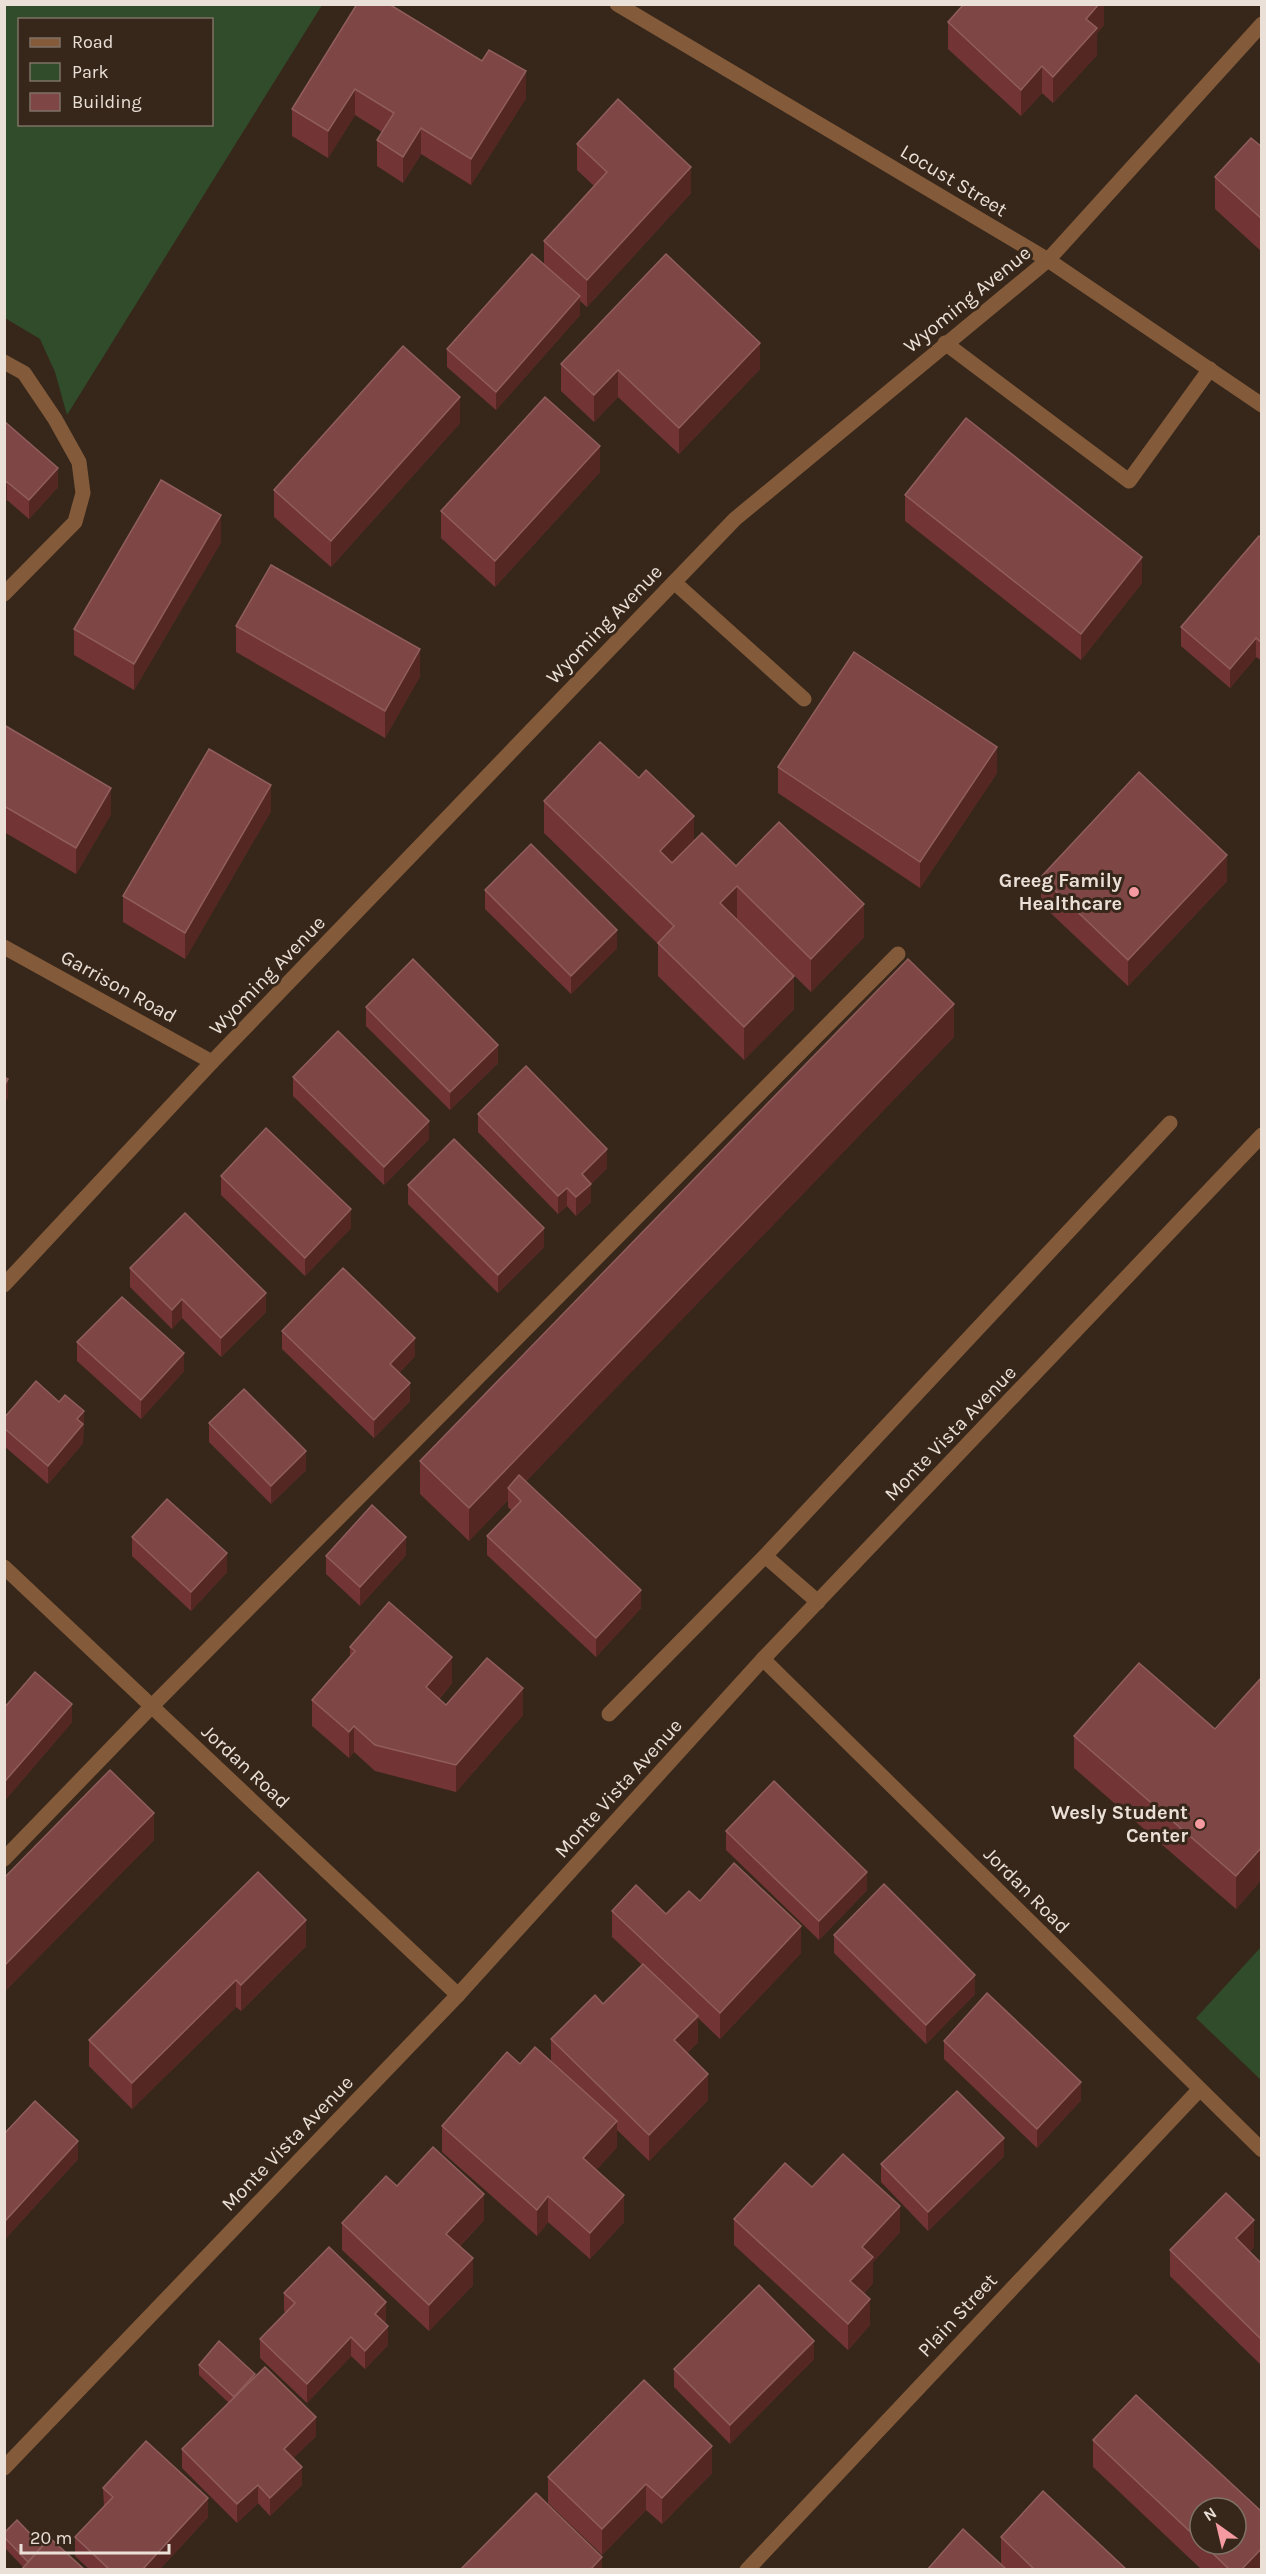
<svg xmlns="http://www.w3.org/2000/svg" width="1266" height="2574" viewBox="0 0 1266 2574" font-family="Karla,sans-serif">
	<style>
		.green { fill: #304c2a; fill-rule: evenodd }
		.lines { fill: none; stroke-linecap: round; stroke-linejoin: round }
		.minor { stroke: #835b3b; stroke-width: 15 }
		.wall { fill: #723434; fill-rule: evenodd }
		.shaded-wall { fill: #552722 }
		.building { fill: #7f4646; stroke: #905e5c; stroke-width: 1.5 }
		.poi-dot { fill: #f49aa0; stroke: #37271a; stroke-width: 2 }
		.labels { text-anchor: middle; stroke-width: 6; stroke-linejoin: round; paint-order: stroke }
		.street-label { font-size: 20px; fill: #ebe0d7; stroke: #37271a }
		.poi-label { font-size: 20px; font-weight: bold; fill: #ebe0d7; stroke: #37271a; text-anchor: end }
	</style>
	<rect width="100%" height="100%" fill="#37271a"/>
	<g class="green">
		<path d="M5,4L322,5L67,415L55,372L40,339L5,318ZM20,20H212V124H20Z"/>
		<path d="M1261,1947V2080L1196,2018Z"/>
	</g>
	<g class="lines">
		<g class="minor">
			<path d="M617,4L1048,260L1262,405"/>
			<path d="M945,343L1129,481L1210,369"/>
			<path d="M4,362L24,373L55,419L79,462L83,493L75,522L4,594"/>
			<path d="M674,582L804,699"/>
			<path d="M4,947L212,1062"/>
			<path d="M4,1285L212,1062L735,519L1048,260L1262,24"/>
			<path d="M765,1556L1170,1123"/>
			<path d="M4,1567L458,1995"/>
			<path d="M763,1659L1262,2150"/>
			<path d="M609,1714L765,1556L818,1602"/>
			<path d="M4,1859L152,1706L898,954"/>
			<path d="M4,2468L458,1995L763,1659L1262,1135"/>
			<path d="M747,2570L1199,2090"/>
		</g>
	</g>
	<g class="wall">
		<path d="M357,4L526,98L471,185L421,154L403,183L377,166V140L382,132L355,115L328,158L292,136V109Z"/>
		<path d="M961,4H1104V25L1097,33V55L1053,103L1042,93L1021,116L948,49V22L961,8Z"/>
		<path d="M577,144L691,193L587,307L580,301V315L496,410L447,367V349L544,264V241L594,186L577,170Z"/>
		<path d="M1262,147V252L1215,209V177Z"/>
		<path d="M561,364L760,369L679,454L618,397L594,422L561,391Z"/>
		<path d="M4,421L58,487L29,519L7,500L4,503Z"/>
		<path d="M460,423L331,567L274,517V490Z"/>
		<path d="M600,472L495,587L441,538V511Z"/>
		<path d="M905,495L1142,583L1081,660L905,521Z"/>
		<path d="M1262,538V661L1256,657L1230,688L1181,646V627Z"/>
		<path d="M221,542L134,690L74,655V629Z"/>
		<path d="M236,626L420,676L385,738L236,652Z"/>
		<path d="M4,725L111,814L76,874L4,832Z"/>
		<path d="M778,767L997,773L920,888L778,793Z"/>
		<path d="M544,801L694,842L864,937L811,992L736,919L794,1009L744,1060L658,976V944L544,833Z"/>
		<path d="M271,811L185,959L123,922V896Z"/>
		<path d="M1041,877L1227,881L1128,986L1041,904Z"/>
		<path d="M485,890L617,948L571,994L485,909Z"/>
		<path d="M366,1007L498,1063L450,1110L366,1026Z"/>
		<path d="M954,1037L526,1481L641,1608L596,1657L487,1555V1536L512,1511L508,1507V1500L469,1541L420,1494V1461Z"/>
		<path d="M293,1077L429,1139L384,1185L293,1096Z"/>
		<path d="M478,1114L607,1168L591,1184V1202L576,1216L567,1206L558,1214L478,1132Z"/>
		<path d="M221,1176L351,1228L305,1276L221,1195Z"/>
		<path d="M408,1185L544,1247L498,1293L408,1204Z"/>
		<path d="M130,1268L266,1312L221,1357L182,1318L172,1329L130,1287Z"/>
		<path d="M282,1331L415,1356L399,1373L410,1401L374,1438L282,1349Z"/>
		<path d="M77,1342L184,1371L141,1419L77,1361Z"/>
		<path d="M59,1402L84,1411L83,1443L48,1484L4,1446V1418Z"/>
		<path d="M209,1423L306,1470L271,1504L209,1442Z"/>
		<path d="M132,1537L227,1572L191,1611L132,1556Z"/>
		<path d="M406,1555L360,1606L326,1574V1556Z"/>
		<path d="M350,1647L452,1683L439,1699L446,1705L523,1715L456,1792L375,1771L354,1752L349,1758L312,1726V1700L350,1658Z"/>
		<path d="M1262,1677V1879L1236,1909L1074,1768V1736L1215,1729Z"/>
		<path d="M4,1708L72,1722L6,1799L4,1798Z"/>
		<path d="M726,1831L867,1890L819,1940L726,1850Z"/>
		<path d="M154,1840L6,1990L4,1988V1878Z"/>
		<path d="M700,1901L801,1953L720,2039L698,2018V2042L687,2053L708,2100L649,2161L617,2130V2147L596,2170L624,2222L590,2259L548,2222L537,2236L442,2152V2126L520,2064L551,2062V2039L603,2004L642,1965L612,1937V1911L666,1914Z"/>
		<path d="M834,1935L975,1994L926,2044L834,1953Z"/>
		<path d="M306,1946L241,2011L236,2007L132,2109L89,2066V2040Z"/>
		<path d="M944,2041L1081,2100L1037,2148L944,2059Z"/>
		<path d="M4,2134L78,2159L6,2238L4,2237Z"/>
		<path d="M1004,2156L928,2231L881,2182V2164Z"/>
		<path d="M397,2186L484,2220L460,2246L473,2285L429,2331L342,2250V2223Z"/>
		<path d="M812,2187L900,2232L873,2262V2283L864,2293L870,2325L848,2350L734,2245V2219Z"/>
		<path d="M1254,2247L1249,2252L1262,2264V2366L1170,2276V2250Z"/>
		<path d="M284,2293L386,2321L384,2323L388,2345L365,2369L351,2356L307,2403L260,2358V2339L286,2313L284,2311Z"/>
		<path d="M814,2359L730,2444L674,2387V2369Z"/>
		<path d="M199,2365L255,2377L316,2436L293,2458L302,2485L270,2516L258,2503L237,2523L182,2468V2449L229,2403L199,2375Z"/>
		<path d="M1136,2395L1262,2512V2570H1202L1093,2467V2440ZM1200,2508H1236V2544H1200Z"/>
		<path d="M712,2473L662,2524L646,2510L602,2555L548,2503V2477Z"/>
		<path d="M103,2488L208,2517L159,2570H90L75,2556V2537L104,2507Z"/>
		<path d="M4,2533L42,2546L23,2567L4,2547Z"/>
		<path d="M1001,2537L1127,2570H927L1001,2564Z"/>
	</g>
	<g class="shaded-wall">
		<path d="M1099,4H1104V25L1097,33V55L1053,103V77L1086,19Z"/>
		<path d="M1042,66V93L1021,116V90Z"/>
		<path d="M526,71V98L471,185V159Z"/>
		<path d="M355,89V115L328,158V131Z"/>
		<path d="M421,128V154L403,183V157Z"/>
		<path d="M691,167V193L587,307V280Z"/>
		<path d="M580,296V315L496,410V392Z"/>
		<path d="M760,343V369L679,454V428Z"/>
		<path d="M618,370V397L594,422V395Z"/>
		<path d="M460,397V423L331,567V541Z"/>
		<path d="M600,446V472L495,587V561Z"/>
		<path d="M58,468V487L29,519V500Z"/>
		<path d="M7,482V500L4,503V484Z"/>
		<path d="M221,515V542L134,690V664Z"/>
		<path d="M1142,557V583L1081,660V634Z"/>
		<path d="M1256,638V657L1230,688V669Z"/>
		<path d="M420,649V676L385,738V711Z"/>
		<path d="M997,747V773L920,888V862Z"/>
		<path d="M271,785V811L185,959V933Z"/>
		<path d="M111,788V814L76,874V848Z"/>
		<path d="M694,816V849L660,884V851Z"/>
		<path d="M1227,855V881L1128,986V960Z"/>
		<path d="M737,886V919L720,936V903Z"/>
		<path d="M864,904V937L811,992V959Z"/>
		<path d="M617,930V948L571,994V976Z"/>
		<path d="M794,976V1009L744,1060V1027Z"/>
		<path d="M954,1004V1037L514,1494L508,1488V1500L469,1541V1508Z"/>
		<path d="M498,1045V1063L450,1110V1092Z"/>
		<path d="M8,1079V1098L4,1104V1086Z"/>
		<path d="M429,1121V1139L384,1185V1167Z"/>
		<path d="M607,1149V1168L587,1187L591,1184V1202L576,1216V1197L582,1174Z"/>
		<path d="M567,1188V1206L558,1214V1196Z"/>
		<path d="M351,1209V1228L305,1276V1258Z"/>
		<path d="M544,1228V1247L498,1293V1275Z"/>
		<path d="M266,1293V1312L221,1357V1338Z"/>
		<path d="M182,1299V1318L172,1329V1310Z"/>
		<path d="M415,1338V1356L390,1382V1364Z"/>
		<path d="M184,1353V1371L141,1419V1400Z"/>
		<path d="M410,1383V1401L374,1438V1420Z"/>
		<path d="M84,1411L83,1443L48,1484V1466L77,1419Z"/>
		<path d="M306,1451V1470L271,1504V1486Z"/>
		<path d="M406,1537V1555L360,1606V1587Z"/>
		<path d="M227,1553V1572L191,1611V1592Z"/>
		<path d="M641,1590V1608L596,1657V1638Z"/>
		<path d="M452,1657V1683L426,1713V1687Z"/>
		<path d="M523,1688V1715L456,1792V1765Z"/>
		<path d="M72,1704V1722L6,1799V1780Z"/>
		<path d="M354,1726V1752L349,1758V1732Z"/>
		<path d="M154,1813V1840L6,1990V1964Z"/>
		<path d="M1262,1847V1879L1236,1909V1876Z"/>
		<path d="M867,1872V1890L819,1940V1921Z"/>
		<path d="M306,1920V1946L241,2011V1985Z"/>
		<path d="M801,1926V1953L720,2039V2013Z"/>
		<path d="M975,1975V1994L926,2044V2025Z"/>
		<path d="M236,1980V2007L132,2109V2083Z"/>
		<path d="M698,2016V2042L674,2066V2040Z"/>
		<path d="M708,2074V2100L649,2161V2135Z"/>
		<path d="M1081,2082V2100L1037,2148V2129Z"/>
		<path d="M617,2121V2147L583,2185V2158Z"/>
		<path d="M1004,2138V2156L928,2231V2212Z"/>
		<path d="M78,2141V2159L6,2238V2220Z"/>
		<path d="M484,2194V2220L446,2260V2234Z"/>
		<path d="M624,2195V2222L590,2259V2233Z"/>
		<path d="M548,2196V2222L537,2236V2210Z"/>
		<path d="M900,2206V2232L873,2262V2283L850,2307V2281L862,2247Z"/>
		<path d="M1254,2220V2247L1236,2265V2238Z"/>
		<path d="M473,2258V2285L429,2331V2305Z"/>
		<path d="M870,2299V2325L848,2350V2324Z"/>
		<path d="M386,2302V2321L375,2332V2314Z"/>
		<path d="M388,2326V2345L365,2369V2351Z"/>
		<path d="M351,2337V2356L307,2403V2384Z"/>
		<path d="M814,2341V2359L730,2444V2425Z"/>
		<path d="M255,2374V2383L234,2407V2397Z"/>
		<path d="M316,2417V2436L284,2468V2449Z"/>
		<path d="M712,2446V2473L662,2524V2498Z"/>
		<path d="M302,2467V2485L270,2516V2498Z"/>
		<path d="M646,2484V2510L602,2555V2529Z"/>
		<path d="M258,2485V2503L237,2523V2504Z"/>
		<path d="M208,2498V2517L159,2570H142Z"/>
		<path d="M1262,2548V2570H1241Z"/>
		<path d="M602,2557V2570H590Z"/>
	</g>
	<g class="building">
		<path d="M357,4H389L482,61L489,50L526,71L471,159L421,128L403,157L377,140L394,113L355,89L328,131L292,109Z"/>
		<path d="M964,4H1099L1086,19L1097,28L1053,77L1042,66L1021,90L948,22Z"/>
		<path d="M618,99L691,167L587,280L544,241L607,172L577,144Z"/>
		<path d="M1251,138L1262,147V219L1215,177Z"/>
		<path d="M532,254L580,296L496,392L447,349Z"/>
		<path d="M666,254L760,343L679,428L618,370L594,395L561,364Z"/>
		<path d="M403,346L460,397L331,541L274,490Z"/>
		<path d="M545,397L600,446L495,561L441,511Z"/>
		<path d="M966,418L1142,557L1081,634L905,495Z"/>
		<path d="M4,421L58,468L29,500L7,482L4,484Z"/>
		<path d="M161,480L221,515L134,664L74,629Z"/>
		<path d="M1259,536L1262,538V643L1256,638L1230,669L1181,627Z"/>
		<path d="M271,565L420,649L385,711L236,626Z"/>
		<path d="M854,652L997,747L920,862L778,767Z"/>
		<path d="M4,725L111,788L76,848L4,806Z"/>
		<path d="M600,742L639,778L646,770L694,816L660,851L672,863L702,833L736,866L779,822L864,904L811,959L737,886L720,903L794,976L744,1027L658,943L674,926L544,801Z"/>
		<path d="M209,749L271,785L185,933L123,896Z"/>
		<path d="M1139,772L1227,855L1128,960L1041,877Z"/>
		<path d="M531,844L617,930L571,976L485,890Z"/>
		<path d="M413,959L498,1045L450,1092L366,1007Z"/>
		<path d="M908,959L954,1004L469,1508L420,1461Z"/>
		<path d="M338,1031L429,1121L384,1167L293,1077Z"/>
		<path d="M526,1066L607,1149L582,1174L591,1184L576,1197L567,1188L558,1196L478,1114Z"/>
		<path d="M4,1077L8,1079L4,1086Z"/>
		<path d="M266,1128L351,1209L305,1258L221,1176Z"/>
		<path d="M454,1139L544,1228L498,1275L408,1185Z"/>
		<path d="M185,1213L266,1293L221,1338L182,1299L172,1310L130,1268Z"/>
		<path d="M343,1268L415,1338L390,1364L410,1383L374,1420L282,1331Z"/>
		<path d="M122,1297L184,1353L141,1400L77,1342Z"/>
		<path d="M36,1381L59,1402L65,1395L84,1411L77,1419L83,1424L48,1466L4,1428V1418Z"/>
		<path d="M244,1389L306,1451L271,1486L209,1423Z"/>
		<path d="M519,1475L641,1590L596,1638L487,1536L521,1501L508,1488Z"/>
		<path d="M167,1499L227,1553L191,1592L132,1537Z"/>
		<path d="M372,1505L406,1537L360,1587L326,1556Z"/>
		<path d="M389,1602L452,1657L426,1687L446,1705L487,1658L523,1688L456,1765L375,1745L354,1726L349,1732L312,1700L355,1651L350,1647Z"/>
		<path d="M1139,1663L1215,1729L1262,1677V1847L1236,1876L1074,1736Z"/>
		<path d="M35,1672L72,1704L6,1780L4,1779V1708Z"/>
		<path d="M110,1770L154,1813L6,1964L4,1962V1878Z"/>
		<path d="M774,1781L867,1872L819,1921L726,1831Z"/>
		<path d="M734,1863L801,1926L720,2013L612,1911L636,1885L666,1914L689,1891L700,1901Z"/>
		<path d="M258,1872L306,1920L241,1985L236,1980L132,2083L89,2040Z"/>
		<path d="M884,1884L975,1975L926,2025L834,1935Z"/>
		<path d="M643,1964L698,2016L674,2040L708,2074L649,2135L551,2039L595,1995L603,2004Z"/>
		<path d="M987,1993L1081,2082L1037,2129L944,2041Z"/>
		<path d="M535,2047L617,2121L583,2158L624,2195L590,2233L548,2196L537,2210L442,2126L507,2052L520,2064Z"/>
		<path d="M957,2091L1004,2138L928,2212L881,2164Z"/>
		<path d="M35,2101L78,2141L6,2220L4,2219V2134Z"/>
		<path d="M433,2147L484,2194L446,2234L473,2258L429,2305L342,2223L386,2176L397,2186Z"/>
		<path d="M843,2154L900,2206L862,2247L873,2257L850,2281L870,2299L848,2324L734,2219L785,2163L812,2187Z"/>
		<path d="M1226,2193L1254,2220L1236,2238L1262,2264V2340L1170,2250Z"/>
		<path d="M329,2247L386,2302L375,2314L388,2326L365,2351L351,2337L307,2384L260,2339L295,2303L284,2293Z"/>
		<path d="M759,2285L814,2341L730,2425L674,2369Z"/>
		<path d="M219,2341L255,2374L234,2397L199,2365Z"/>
		<path d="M265,2367L316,2417L284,2449L302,2467L270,2498L258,2485L237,2504L182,2449Z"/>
		<path d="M644,2380L712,2446L662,2498L646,2484L602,2529L548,2477Z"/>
		<path d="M1136,2395L1262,2512V2548L1241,2570H1230L1203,2544H1236V2508H1200V2541L1093,2440Z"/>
		<path d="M146,2441L208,2498L142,2570H110L75,2537L113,2497L103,2488Z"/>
		<path d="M1043,2491L1127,2570H1035L1001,2537Z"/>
		<path d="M536,2493L602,2557L590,2570H460Z"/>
		<path d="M17,2520L42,2546L28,2562L4,2537V2533Z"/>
		<path d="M963,2529L1007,2570H927Z"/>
		<path d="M50,2538L85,2570H21Z"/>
	</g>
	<g class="poi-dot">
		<circle cx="1134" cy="892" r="6"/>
		<circle cx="1200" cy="1824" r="6"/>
	</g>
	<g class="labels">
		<g class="street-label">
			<text transform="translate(954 180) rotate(31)" y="7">Locust Street</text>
			<text transform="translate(967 299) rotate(-39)" y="7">Wyoming Avenue</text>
			<text transform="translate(604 624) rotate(-46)" y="7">Wyoming Avenue</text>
			<text transform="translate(267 975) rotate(-46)" y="7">Wyoming Avenue</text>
			<text transform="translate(119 986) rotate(29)" y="7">Garrison Road</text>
			<text transform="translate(950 1433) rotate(-46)" y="7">Monte Vista Avenue</text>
			<text transform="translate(246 1766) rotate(43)" y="7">Jordan Road</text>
			<text transform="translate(618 1788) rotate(-48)" y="7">Monte Vista Avenue</text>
			<text transform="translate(1027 1890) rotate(45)" y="7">Jordan Road</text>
			<text transform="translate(287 2143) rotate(-46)" y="7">Monte Vista Avenue</text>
			<text transform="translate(957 2315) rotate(-47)" y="7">Plain Street</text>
		</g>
		<g class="poi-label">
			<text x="1122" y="887">Greeg Family<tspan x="1122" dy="23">Healthcare</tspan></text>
			<text x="1188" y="1819">Wesly Student<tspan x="1188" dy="23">Center</tspan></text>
		</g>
	</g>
	<rect width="1266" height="2574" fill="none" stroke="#ebe0d7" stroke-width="12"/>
	<rect x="18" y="18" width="195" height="108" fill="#37271a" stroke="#7f7166" stroke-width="1.5"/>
	<rect x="30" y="38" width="30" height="9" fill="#835b3b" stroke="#7f7166" stroke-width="1.5"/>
	<text x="72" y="48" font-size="18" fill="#ebe0d7">Road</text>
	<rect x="30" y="63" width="30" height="18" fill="#304c2a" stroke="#7f7166" stroke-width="1.5"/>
	<text x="72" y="78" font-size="18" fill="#ebe0d7">Park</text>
	<rect x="30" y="93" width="30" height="18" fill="#7f4646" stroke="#7f7166" stroke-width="1.5"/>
	<text x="72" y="108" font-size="18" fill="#ebe0d7">Building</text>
	<g transform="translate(1218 2526) rotate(326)"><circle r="28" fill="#37271a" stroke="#7f7166" stroke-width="1.5"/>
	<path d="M0-4.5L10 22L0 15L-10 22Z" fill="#f49aa0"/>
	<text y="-9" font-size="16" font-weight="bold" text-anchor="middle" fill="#ebe0d7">N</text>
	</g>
	<path d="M21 2544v9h148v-9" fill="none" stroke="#ebe0d7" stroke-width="3"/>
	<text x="30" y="2544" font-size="18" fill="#ebe0d7" stroke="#37271a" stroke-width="4.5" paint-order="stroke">20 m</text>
</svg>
